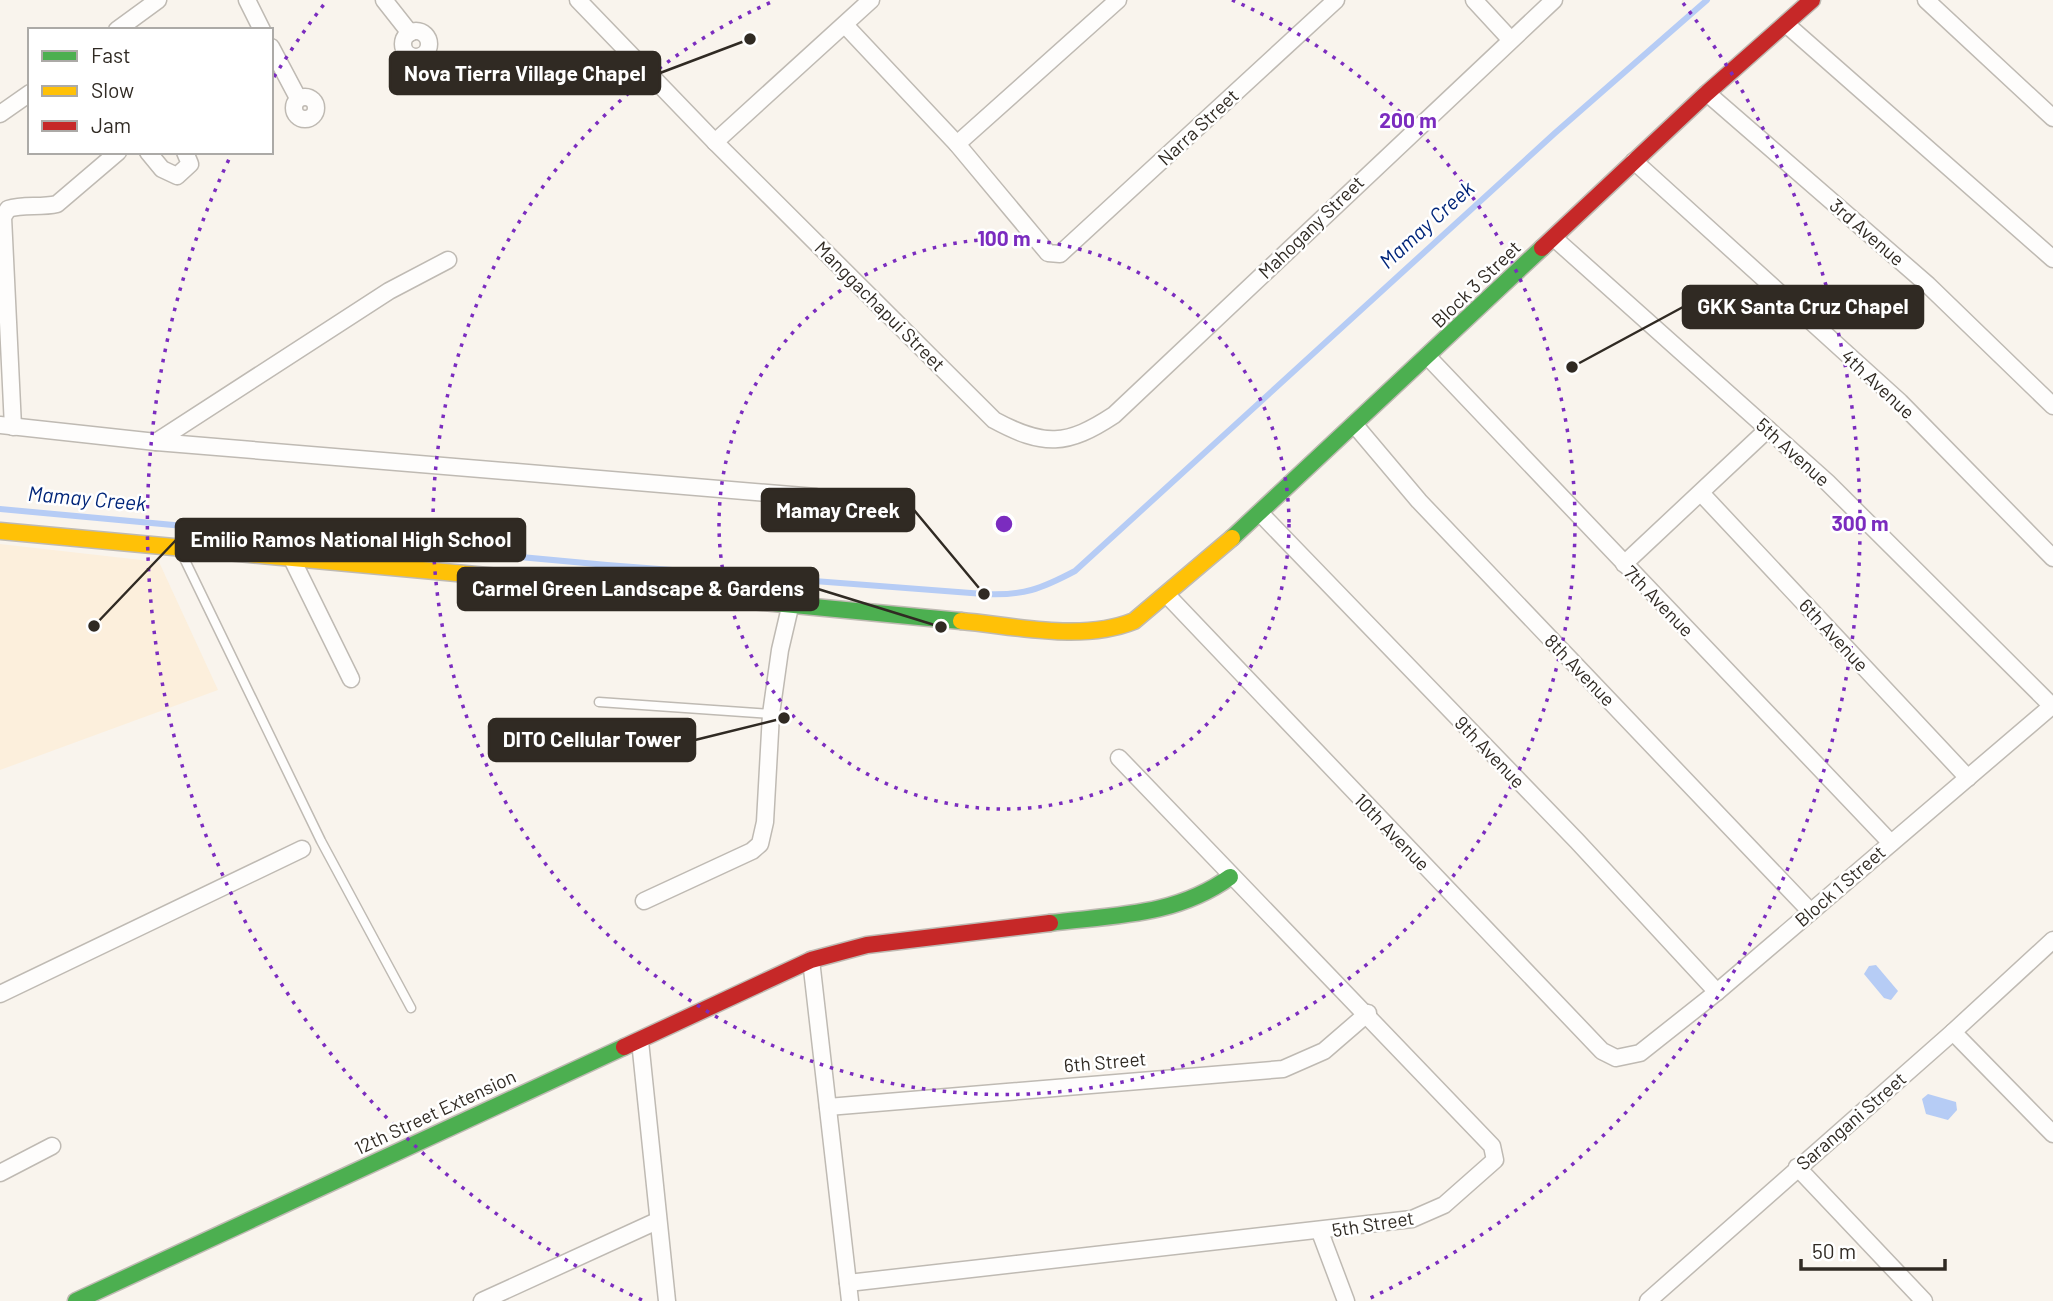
<svg xmlns="http://www.w3.org/2000/svg" width="2053" height="1301" viewBox="0 0 2053 1301" font-family="Barlow,sans-serif">
	<style>
		.built { fill: #fcefdc }
		.water { fill: #b6ccf5 }
		.lines { fill: none; stroke-linecap: round; stroke-linejoin: round }
		.stream { stroke: #b6ccf5; stroke-width: 6 }
		.lane-casing { stroke: #bfbab3; stroke-width: 11 }
		.street-casing { stroke: #bfbab3; stroke-width: 19 }
		.fast-casing { stroke: #bfbab3; stroke-width: 19 }
		.slow-casing { stroke: #bfbab3; stroke-width: 19 }
		.jam-casing { stroke: #bfbab3; stroke-width: 19 }
		.lane { stroke: #fefdfc; stroke-width: 8 }
		.street { stroke: #fefdfc; stroke-width: 16 }
		.fast { stroke: #4caf50; stroke-width: 16 }
		.slow { stroke: #ffc107; stroke-width: 16 }
		.jam { stroke: #c62828; stroke-width: 16 }
		.ring { fill: none; stroke: #7b2cbf; stroke-width: 3.5; stroke-dasharray: 3.5 7 }
		.labels { text-anchor: middle; stroke-width: 5; stroke-linejoin: round; paint-order: stroke }
		.street-label { font-size: 19px; fill: #302a23; stroke: #fff }
		.water-label { font-size: 21px; font-style: italic; fill: #002579; stroke: #fff }
		.centre { fill: #7b2cbf; stroke: #fff; stroke-width: 3.5 }
		.ring-label { font-size: 21px; text-anchor: middle; font-weight: bold; fill: #7b2cbf; stroke: #fff; stroke-width: 5; stroke-linejoin: round; paint-order: stroke }
		.leader { fill: none; stroke: #302a23; stroke-width: 2.5 }
		.callout-dot { fill: #302a23; stroke: #fff; stroke-width: 2.5 }
		.callout { fill: #302a23; stroke: #302a23; stroke-width: 2.5 }
		.callout-label { font-size: 21px; text-anchor: middle; font-weight: bold; fill: #fff }
	</style>
	<rect width="100%" height="100%" fill="#f9f4ed"/>
	<path class="built" d="M0,544L159,562L218,690L0,770Z"/>
	<g class="water">
		<path d="M1876,965L1898,991L1891,1000L1884,998L1864,974L1869,966Z"/>
		<path d="M1928,1094L1956,1102L1957,1110L1948,1120L1926,1114L1922,1099Z"/>
	</g>
	<g class="lines">
		<path class="stream" d="M0,509L607,565L984,594C1023,596 1041,589 1075,571L1555,133L1707,0"/>
		<g class="lane-casing">
			<g id="lane">
				<path d="M180,550L321,841L411,1008"/>
				<path d="M599,702L771,714"/>
			</g>
		</g>
		<g class="street-casing">
			<g id="street">
				<path d="M247,0L262,30"/>
				<path d="M384,0L410,33"/>
				<path d="M578,0L715,142L994,420C1044,447 1067,446 1114,415L1554,0"/>
				<path d="M1474,0L1510,39"/>
				<path d="M1926,0L2053,118"/>
				<path d="M1786,24L2053,259"/>
				<path d="M845,25L957,144L1048,253L1060,254L1336,0"/>
				<path d="M117,30L158,0"/>
				<circle cx="416" cy="44" r="13"/>
				<path d="M271,47L298,98"/>
				<path d="M1707,93L1928,285L2053,406"/>
				<circle cx="305" cy="108" r="11"/>
				<path d="M0,114L30,93"/>
				<path d="M715,142L871,0"/>
				<path d="M957,144L1118,0"/>
				<path d="M148,152L162,169L177,176L190,164L185,152"/>
				<path d="M1634,161L1900,402L2053,558"/>
				<path d="M1554,238L1827,482L2052,706"/>
				<path d="M1429,358L1891,843"/>
				<path d="M1354,424L1419,501L1811,912"/>
				<path d="M0,425L156,442L816,497"/>
				<path d="M13,427L3,217L8,209C24,204 40,208 57,204L118,152"/>
				<path d="M156,442L389,291L448,260"/>
				<path d="M1701,493L1968,778"/>
				<path d="M1260,513L1577,841L1717,992"/>
				<path d="M291,557L351,679"/>
				<path d="M1624,564L1768,429"/>
				<path d="M1167,595L1602,1051L1616,1058L1640,1053L1717,992L2053,705"/>
				<path d="M644,901L752,851L760,844L765,822L771,714L780,650L791,603"/>
				<path d="M811,960L850,1301"/>
				<path d="M0,994L302,849"/>
				<path d="M1953,1032L2053,1134"/>
				<path d="M640,1041L667,1301"/>
				<path d="M828,1107L1283,1069L1324,1051L1368,1013"/>
				<path d="M1797,1167L1924,1301"/>
				<path d="M0,1173L52,1146"/>
				<path d="M1320,1232L1346,1301"/>
				<path d="M848,1283L1412,1219L1444,1205L1495,1160L1492,1146L1119,758"/>
				<path d="M482,1301L657,1221"/>
				<path d="M1648,1301L1953,1032L2053,940"/>
			</g>
		</g>
		<g class="fast-casing">
			<g id="fast">
				<path d="M1232,538L1542,248"/>
				<path d="M531,580L961,621"/>
				<path d="M1050,923C1115,915 1176,916 1230,877"/>
				<path d="M76,1301L624,1047"/>
			</g>
		</g>
		<g class="slow-casing">
			<g id="slow">
				<path d="M0,531L531,580"/>
				<path d="M961,621C1016,626 1082,642 1134,621L1232,538"/>
			</g>
		</g>
		<g class="jam-casing">
			<g id="jam">
				<path d="M1542,248L1707,93L1812,0"/>
				<path d="M624,1047L811,960L867,945L1050,923"/>
			</g>
		</g>
		<use href="#lane" class="lane"/>
		<use href="#street" class="street"/>
		<use href="#fast" class="fast"/>
		<use href="#slow" class="slow"/>
		<use href="#jam" class="jam"/>
	</g>
	<g class="ring">
		<circle cx="1004" cy="524" r="285"/>
		<path d="M1232 0A571 571 0 1 1 776 0"/>
		<path d="M642 1300A856 856 0 0 1 231 155M274 77A856 856 0 0 1 325 3M1683 3A856 856 0 0 1 1366 1300"/>
	</g>
	<g class="labels">
		<g class="street-label">
			<text transform="translate(1198 127) rotate(-43)" y="7">Narra Street</text>
			<text transform="translate(1311 227) rotate(-44)" y="7">Mahogany Street</text>
			<text transform="translate(1867 232) rotate(41)" y="7">3rd Avenue</text>
			<text transform="translate(1476 284) rotate(-44)" y="7">Block 3 Street</text>
			<text transform="translate(880 306) rotate(45)" y="7">Manggachapui Street</text>
			<text transform="translate(1878 384) rotate(43)" y="7">4th Avenue</text>
			<text transform="translate(1793 452) rotate(42)" y="7">5th Avenue</text>
			<text transform="translate(1659 601) rotate(46)" y="7">7th Avenue</text>
			<text transform="translate(1834 635) rotate(47)" y="7">6th Avenue</text>
			<text transform="translate(1580 670) rotate(46)" y="7">8th Avenue</text>
			<text transform="translate(1490 752) rotate(46)" y="7">9th Avenue</text>
			<text transform="translate(1392 832) rotate(46)" y="7">10th Avenue</text>
			<text transform="translate(1840 886) rotate(-41)" y="7">Block 1 Street</text>
			<text transform="translate(1105 1062) rotate(-5)" y="7">6th Street</text>
			<text transform="translate(435 1112) rotate(-25)" y="7">12th Street Extension</text>
			<text transform="translate(1851 1121) rotate(-41)" y="7">Sarangani Street</text>
			<text transform="translate(1373 1224) rotate(-9)" y="7">5th Street</text>
		</g>
		<g class="water-label">
			<text transform="translate(1427 225) rotate(-42)" y="7">Mamay Creek</text>
			<text transform="translate(87 499) rotate(5)" y="7">Mamay Creek</text>
		</g>
	</g>
	<circle cx="1004" cy="524" r="10" class="centre"/>
	<g class="ring-label">
		<text x="1408" y="128">200 m</text>
		<text x="1004" y="246">100 m</text>
		<text x="1860" y="531">300 m</text>
	</g>
	<path class="leader" d="M750 39L660 73M1572 367L1683 307M984 594L914 510M94 626L176 540M941 627L818 589M784 718L695 740"/>
	<g class="callout-dot">
		<circle cx="750" cy="39" r="7"/>
		<circle cx="1572" cy="367" r="7"/>
		<circle cx="984" cy="594" r="7"/>
		<circle cx="94" cy="626" r="7"/>
		<circle cx="941" cy="627" r="7"/>
		<circle cx="784" cy="718" r="7"/>
	</g>
	<g class="callout">
		<rect x="390" y="52" width="270" height="42" rx="7"/>
		<rect x="1683" y="286" width="240" height="42" rx="7"/>
		<rect x="762" y="489" width="152" height="42" rx="7"/>
		<rect x="176" y="519" width="349" height="42" rx="7"/>
		<rect x="458" y="568" width="360" height="42" rx="7"/>
		<rect x="489" y="719" width="206" height="42" rx="7"/>
	</g>
	<g class="callout-label">
		<text x="525" y="81">Nova Tierra Village Chapel</text>
		<text x="1803" y="314">GKK Santa Cruz Chapel</text>
		<text x="838" y="518">Mamay Creek</text>
		<text x="351" y="547">Emilio Ramos National High School</text>
		<text x="638" y="596">Carmel Green Landscape &amp; Gardens</text>
		<text x="592" y="747">DITO Cellular Tower</text>
	</g>
	<rect x="28" y="28" width="245" height="126" fill="#ffffff" stroke="#acaaa7" stroke-width="2"/>
	<rect x="42" y="51" width="35" height="10" fill="#4caf50" stroke="#acaaa7" stroke-width="2"/>
	<text x="91" y="63" font-size="21" fill="#302a23">Fast</text>
	<rect x="42" y="86" width="35" height="10" fill="#ffc107" stroke="#acaaa7" stroke-width="2"/>
	<text x="91" y="98" font-size="21" fill="#302a23">Slow</text>
	<rect x="42" y="121" width="35" height="10" fill="#c62828" stroke="#acaaa7" stroke-width="2"/>
	<text x="91" y="133" font-size="21" fill="#302a23">Jam</text>
	<path d="M1801 1259v10h144v-10" fill="none" stroke="#302a23" stroke-width="3.5"/>
	<text x="1812" y="1259" font-size="21" fill="#302a23" stroke="#ffffff" stroke-width="5" paint-order="stroke">50 m</text>
</svg>
